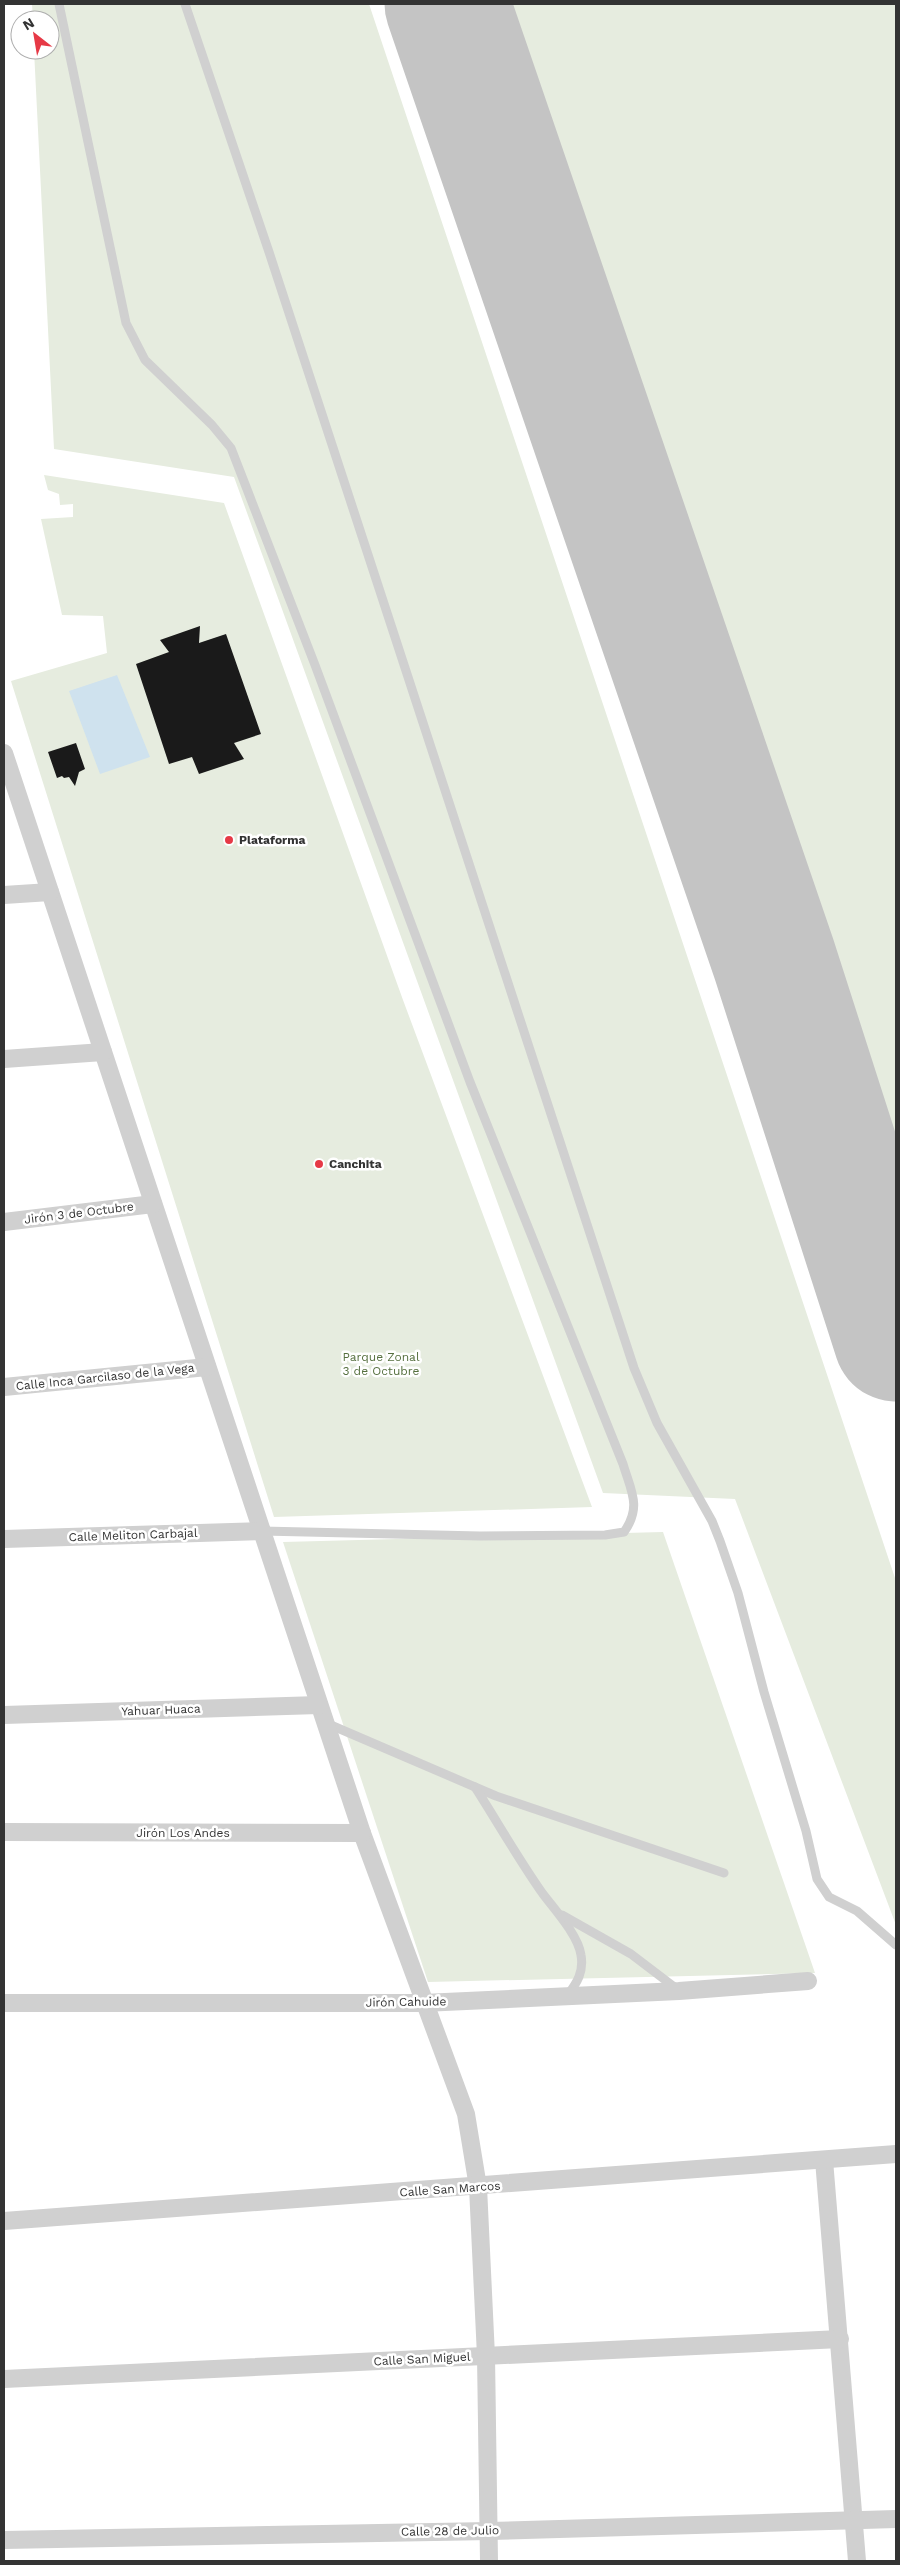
<svg xmlns="http://www.w3.org/2000/svg" width="900" height="2565" viewBox="0 0 900 2565" font-family="'Work Sans',sans-serif">
	<style>
		.green { fill: #e6ecdf }
		.water { fill: #cfe2ee }
		.lines { fill: none; stroke-linecap: round; stroke-linejoin: round }
		.runway { stroke: #c4c4c4; stroke-width: 125 }
		.building { fill: #1a1a1a }
		.service { stroke: #d0d0d0; stroke-width: 9 }
		.minor { stroke: #d0d0d0; stroke-width: 18 }
		.poi-dot { fill: #e63946; stroke: #fff; stroke-width: 2 }
		.labels { text-anchor: middle; stroke-width: 5; stroke-linejoin: round; paint-order: stroke }
		.poi-label { font-size: 12px; font-weight: bold; fill: #333; stroke: #fff; text-anchor: start }
		.street-label { font-size: 12px; fill: #333; stroke: #fff }
		.park-label { font-size: 12px; fill: #56703f; stroke: #fff }
	</style>
	<rect width="100%" height="100%" fill="#fff"/>
	<g class="green">
		<path d="M32,4H369L896,1581V1925L735,1499L603,1493L234,477L54,449L34,50H50V20H33Z"/>
		<path d="M509,4H896V1142L872,1069Z"/>
		<path d="M44,475L224,503L403,1000L592,1507L274,1517L11,681L107,653L103,616L62,615L41,519L73,517V504L60,505L59,494L48,490Z"/>
		<path d="M663,1532L815,1973L428,1982L283,1542Z"/>
	</g>
	<path class="water" d="M117,675L150,757L100,774L69,691Z"/>
	<g class="lines">
		<path class="runway" d="M447,4L774,959L896,1339"/>
	</g>
	<g class="building">
		<path d="M200,626L199,643L226,634L261,734L234,743L244,759L199,774L192,757L169,764L136,664L169,652L160,640Z"/>
		<path d="M76,743L85,769L79,772L75,786L69,777L64,778L62,776L57,778L48,752Z"/>
	</g>
	<g class="lines">
		<g class="service">
			<path d="M59,4L126,323L145,360L212,425L231,448L315,665L470,1082L623,1464C631,1491 642,1507 624,1532L605,1535L480,1536L262,1531"/>
			<path d="M185,4L269,252L634,1368L657,1423L712,1521L720,1541L738,1593L764,1692L806,1831L817,1879L829,1897L857,1911L896,1945"/>
			<path d="M326,1723L496,1796L724,1873"/>
			<path d="M475,1787C498,1823 519,1860 543,1894C555,1910 578,1935 581,1955C584,1972 577,1983 567,1996"/>
			<path d="M562,1915L631,1954L677,1989"/>
		</g>
		<g class="minor">
			<path d="M4,753L362,1833L466,2114L478,2187L486,2356L489,2561"/>
			<path d="M4,895L50,892"/>
			<path d="M4,1059L103,1052"/>
			<path d="M4,1222L153,1204"/>
			<path d="M4,1387L207,1367"/>
			<path d="M4,1539L262,1531"/>
			<path d="M4,1715L319,1705"/>
			<path d="M4,1832L362,1833"/>
			<path d="M4,2003H423L679,1991L808,1981"/>
			<path d="M824,2160L857,2561"/>
			<path d="M4,2221L896,2154"/>
			<path d="M4,2379L840,2339"/>
			<path d="M4,2540L489,2531L896,2519"/>
		</g>
	</g>
	<g class="poi-dot">
		<circle cx="229" cy="840" r="5"/>
		<circle cx="319" cy="1164" r="5"/>
	</g>
	<g class="labels">
		<g class="poi-label">
			<text x="239" y="844">Plataforma</text>
			<text x="329" y="1168">Canchita</text>
		</g>
		<g class="street-label">
			<text transform="translate(79 1213) rotate(-7)" y="4">Jirón 3 de Octubre</text>
			<text transform="translate(105 1377) rotate(-6)" y="4">Calle Inca Garcilaso de la Vega</text>
			<text transform="translate(133 1535) rotate(-2)" y="4">Calle Meliton Carbajal</text>
			<text transform="translate(161 1710) rotate(-2)" y="4">Yahuar Huaca</text>
			<text x="183" y="1837">Jirón Los Andes</text>
			<text transform="translate(406 2002) rotate(-1)" y="4">Jirón Cahuide</text>
			<text transform="translate(450 2189) rotate(-4)" y="4">Calle San Marcos</text>
			<text transform="translate(422 2359) rotate(-3)" y="4">Calle San Miguel</text>
			<text transform="translate(450 2531) rotate(-1)" y="4">Calle 28 de Julio</text>
		</g>
		<g class="park-label">
			<text x="381" y="1361">Parque Zonal<tspan x="381" dy="14">3 de Octubre</tspan></text>
		</g>
	</g>
	<rect width="900" height="2565" fill="none" stroke="#333333" stroke-width="10"/>
	<g transform="translate(35 35) rotate(329)"><circle r="24" fill="#ffffff" stroke="#adadad"/>
	<path d="M0-4L9 19L0 12L-9 19Z" fill="#e63946"/>
	<text y="-8" font-size="14" font-weight="bold" text-anchor="middle" fill="#333333">N</text>
	</g>
</svg>
